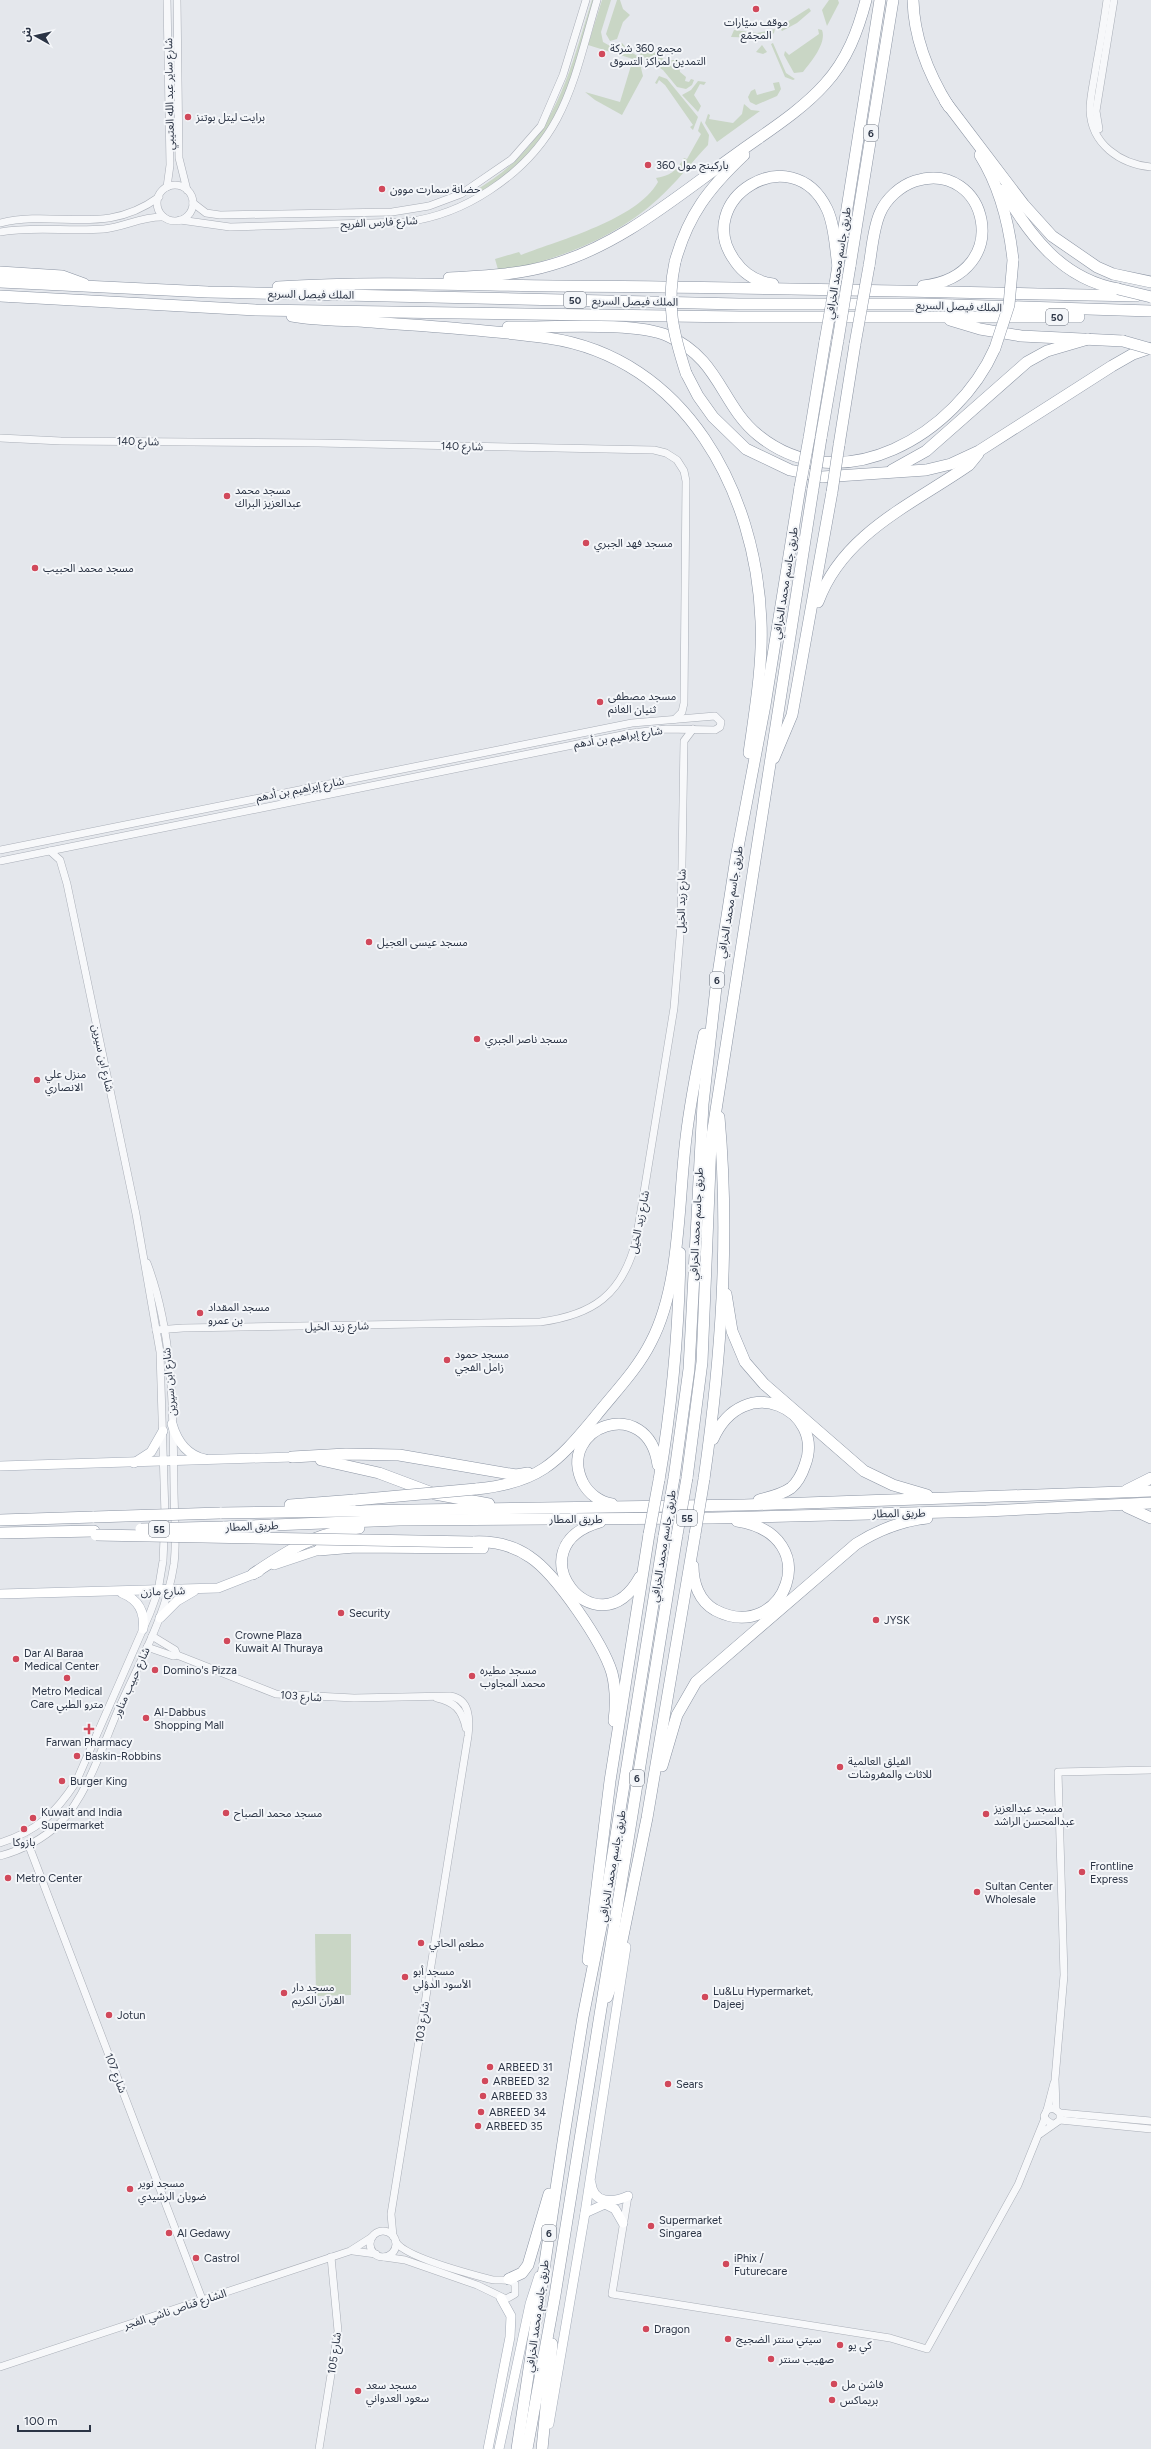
<svg xmlns="http://www.w3.org/2000/svg" width="1151" height="2449" viewBox="0 0 1151 2449" font-family="Figtree,'Noto Sans Arabic',sans-serif">
	<style>
		.green { fill: #c9d6c5 }
		.lines { fill: none; stroke-linecap: round; stroke-linejoin: round }
		.minor-casing { stroke: #a9aeb7; stroke-width: 8 }
		.major-casing { stroke: #a3abb8; stroke-width: 10 }
		.highway-casing { stroke: #8b94a3; stroke-width: 12 }
		.minor { stroke: #f7f8fa; stroke-width: 7 }
		.major { stroke: #fff; stroke-width: 9 }
		.highway { stroke: #fff; stroke-width: 11 }
		.highway-bridge-casing { stroke: #8b94a3; stroke-width: 12; stroke-linecap: butt }
		.highway-bridge { stroke: #fff; stroke-width: 11 }
		.poi-dot { fill: #d1495b; stroke: #f4f6f9; stroke-width: 1.5 }
		.labels { text-anchor: middle; stroke-width: 4; stroke-linejoin: round; paint-order: stroke }
		.shield { fill: #f4f6f9; stroke: #676e7b; stroke-width: 1 }
		.shield-label { font-size: 10px; font-weight: bold; fill: #2b3445 }
		.poi-label { font-size: 11px; fill: #2b3445; stroke: #f4f6f9; text-anchor: start }
		.street-label { font-size: 11px; fill: #2b3445; stroke: #f4f6f9 }
	</style>
	<rect width="100%" height="100%" fill="#e4e7ec"/>
	<g class="green">
		<path d="M592,0H597C579,59 564,119 520,165C507,177 489,187 475,197L473,192C554,145 566,83 592,0Z"/>
		<path d="M602,0H611L601,32L603,42L612,47L622,43L629,51L644,60L641,68L643,76L622,115L595,100L585,92L620,102L633,59L588,45Z"/>
		<path d="M617,0H620L623,9L630,15L623,22L617,39L610,41L606,34Z"/>
		<path d="M829,0H838L839,3L827,26L822,10Z"/>
		<path d="M809,8L811,11L797,23L782,31L779,27Z"/>
		<path d="M775,29L774,33L768,38L731,37L734,30L757,33Z"/>
		<path d="M818,29L822,30C827,43 811,62 803,72L794,73L784,55L785,51L789,55L819,34Z"/>
		<path d="M773,43L786,73L795,79L793,80L785,77L771,44Z"/>
		<path d="M762,45L767,52L763,54L756,52Z"/>
		<path d="M638,49L658,53L664,60H678L680,72L686,77L685,81L689,82L691,79L694,80L692,85L686,89L677,87L663,70L638,53Z"/>
		<path d="M659,76L667,79L698,117L693,130L690,127L693,125L665,85L659,80L657,84L655,83Z"/>
		<path d="M698,81L706,82L704,85L700,84L694,95L701,106L698,112L682,95L691,90Z"/>
		<path d="M779,82L781,89L777,96L756,105L750,102L748,97L751,91L755,89L757,95L775,90L773,83Z"/>
		<path d="M744,104L751,110L760,111L717,142L705,123L708,114L710,115L709,119L733,123L742,114Z"/>
		<path d="M701,121L709,135L708,145C691,163 676,183 658,199C613,240 557,259 499,273L495,259L519,252L521,255C562,239 636,220 658,182L656,178C670,176 676,171 684,158L687,159L701,134L698,131Z"/>
		<path d="M315,1934H351V1995L316,1996Z"/>
	</g>
	<g class="lines">
		<g class="minor-casing">
			<g id="minor">
				<path d="M177,0L179,158L187,190"/>
				<path d="M1107,0C1104,22 1100,45 1096,67C1094,81 1090,96 1090,110C1091,144 1120,164 1151,167"/>
				<path d="M1099,129L1096,111L1114,0"/>
				<circle cx="175" cy="203" r="18"/>
				<path d="M167,187L170,165L167,0"/>
				<path d="M193,203L206,213L220,215L392,212L429,206L461,194L512,159L541,126L563,75L586,0"/>
				<path d="M180,220L230,227L406,222C437,218 463,208 490,190C566,140 573,81 597,0"/>
				<path d="M0,223C58,209 104,237 159,197"/>
				<path d="M0,232C34,226 70,232 104,229C124,227 143,216 163,217"/>
				<path d="M0,438L61,441L318,443L654,450L666,453L677,460L684,471L686,481L684,703L682,712L675,719"/>
				<path d="M0,850L632,723L715,716L721,722L720,727L715,730L666,729L632,733L0,861"/>
				<path d="M156,1330L183,1328L540,1322C593,1315 622,1295 636,1241L674,1008L681,924L684,741L693,729"/>
				<path d="M152,1636L175,1650L177,1655"/>
				<path d="M147,1647L173,1656L177,1655L276,1694L354,1698L450,1696C470,1699 470,1719 468,1736L391,2214L393,2236"/>
				<path d="M437,1698C454,1702 462,1709 466,1728"/>
				<path d="M0,1843C37,1831 55,1814 76,1782L150,1613L158,1591L163,1561L165,1515L160,1352L136,1214L67,884L60,860L50,851"/>
				<path d="M29,1846L202,2299"/>
				<path d="M0,1856C22,1850 43,1839 60,1823C86,1797 102,1748 116,1715C137,1666 166,1618 174,1564C177,1539 174,1513 174,1488C173,1414 174,1334 147,1263"/>
				<path d="M1056,2108L1055,2079L1064,1975L1058,1772L1151,1770"/>
				<path d="M1047,2110L1054,2083"/>
				<path d="M1060,2113L1151,2121"/>
				<path d="M1060,2120L1151,2129"/>
				<path d="M1040,2134L1060,2120V2113L1053,2108L1047,2110L1044,2116L1046,2120L1052,2124"/>
				<path d="M628,2196L612,2294L890,2338L927,2349L1018,2185L1045,2118"/>
				<circle cx="383" cy="2244" r="13"/>
				<path d="M353,2251L376,2254"/>
				<path d="M384,2257L405,2260L477,2285L506,2299L515,2294V2284C509,2277 498,2282 489,2279C470,2274 405,2257 396,2242"/>
				<path d="M0,2367L350,2251L372,2237"/>
				<path d="M319,2449L338,2331L331,2257"/>
			</g>
		</g>
		<g class="major-casing">
			<g id="major">
				<path d="M172,1424C177,1441 186,1455 205,1459"/>
				<path d="M134,1463L151,1452L163,1431"/>
				<path d="M0,1466L292,1457"/>
				<path d="M274,1565L319,1550"/>
				<path d="M122,1593C139,1600 145,1612 143,1629"/>
				<path d="M0,1594L218,1588L259,1572"/>
				<path d="M160,1618L177,1601L194,1591"/>
				<path d="M591,2183C593,2204 613,2203 628,2196"/>
				<path d="M585,2213L605,2204L615,2209L623,2223"/>
				<path d="M549,2424L585,2213L626,1947"/>
				<path d="M488,2449L510,2337L511,2316L501,2298"/>
				<path d="M499,2449L530,2304L539,2276"/>
			</g>
		</g>
		<g class="highway-casing">
			<g id="highway">
				<path d="M913,0C914,38 929,75 949,107"/>
				<path d="M945,101L1024,205L1052,236L1097,267L1113,274L1151,282"/>
				<path d="M980,155C1000,187 1009,223 1013,260"/>
				<path d="M1003,190C1030,236 1062,279 1118,289"/>
				<path d="M675,262C688,215 709,188 744,155"/>
				<path d="M850,266L893,0"/>
				<path d="M869,266C872,249 873,229 880,213C886,199 900,186 915,181C987,158 1017,275 923,286"/>
				<path d="M0,272L62,276L84,284"/>
				<path d="M449,278C483,276 518,275 551,265C621,245 677,196 735,155C765,133 800,112 825,84C847,60 858,31 866,0"/>
				<path d="M0,282L208,292L739,304H924L1151,311"/>
				<path d="M773,284C758,282 744,274 735,261C690,200 792,136 827,209C835,226 835,248 838,266"/>
				<path d="M835,284L880,0"/>
				<path d="M278,287C370,281 462,285 554,286C748,287 942,292 1136,296"/>
				<path d="M0,296L256,310L740,317H1079"/>
				<path d="M292,316C314,320 337,320 358,321C422,326 486,329 548,338C686,358 756,492 761,621C763,664 755,710 749,753"/>
				<path d="M950,320L980,329L1021,336L1123,341"/>
				<path d="M508,327C546,328 636,321 668,336C720,359 721,405 758,435C842,503 957,434 995,348"/>
				<path d="M686,373L698,396L713,417L746,449L790,470L822,477L926,470L951,464L979,451L1112,366L1133,354L1151,348"/>
				<path d="M809,438L825,341"/>
				<path d="M821,438L838,340"/>
				<path d="M839,445L855,344"/>
				<path d="M892,470L926,451L1027,362L1047,351L1088,339"/>
				<path d="M818,602C843,533 913,504 969,465L978,454"/>
				<path d="M774,758L792,715L832,492"/>
				<path d="M726,1294L732,1331L745,1362L764,1384L864,1471L893,1485L927,1495"/>
				<path d="M713,1439C744,1370 826,1410 805,1465C802,1474 798,1482 791,1488C781,1495 770,1497 759,1500"/>
				<path d="M292,1457L346,1454L399,1455L516,1475L528,1473"/>
				<path d="M321,1460L379,1473L435,1494L489,1504"/>
				<path d="M674,1478L689,1369L703,1104L716,987L736,858L765,705L800,487"/>
				<path d="M687,1478L702,1362L711,1142L813,489"/>
				<path d="M704,1479C721,1359 730,1238 719,1117"/>
				<path d="M659,1480C672,1405 679,1329 680,1253"/>
				<path d="M476,1489C538,1483 556,1464 595,1417C614,1393 637,1370 651,1342C681,1285 678,1201 686,1138C690,1103 697,1068 704,1034"/>
				<path d="M1127,1490L1151,1478"/>
				<path d="M612,1504C600,1502 589,1494 583,1483C555,1427 648,1393 658,1465"/>
				<path d="M290,1505L355,1500"/>
				<path d="M1127,1507L1151,1518"/>
				<path d="M220,1513L744,1505L1151,1491"/>
				<path d="M0,1520L94,1517"/>
				<path d="M600,1522C512,1547 597,1655 640,1577"/>
				<path d="M223,1527L399,1520L713,1518L986,1511L1151,1503"/>
				<path d="M0,1533L94,1531"/>
				<path d="M473,1542C493,1541 513,1545 530,1557C556,1574 603,1643 612,1673C616,1689 616,1705 614,1721"/>
				<path d="M319,1550L355,1547L483,1548"/>
				<path d="M693,1566C693,1583 699,1601 715,1610C784,1646 828,1535 737,1521"/>
				<path d="M253,1574C289,1550 314,1533 359,1528"/>
				<path d="M662,1766L677,1715L696,1682L856,1544C878,1530 901,1521 927,1518"/>
				<path d="M588,1960L610,1781L649,1534"/>
				<path d="M607,1997L615,1975L647,1818L695,1534"/>
				<path d="M509,2279L522,2273L528,2265L549,2194"/>
				<path d="M517,2449L563,2142L583,2017L602,1922L664,1536"/>
				<path d="M527,2449L555,2295L677,1535"/>
				<path d="M542,2449L552,2344"/>
			</g>
		</g>
		<use href="#minor" class="minor"/>
		<use href="#major" class="major"/>
		<use href="#highway" class="highway"/>
		<g class="highway-bridge-casing">
			<g id="highway-bridge">
				<path d="M675,262C666,304 673,333 686,373"/>
				<path d="M1118,289L1151,297"/>
				<path d="M838,340L850,266"/>
				<path d="M825,341L835,284"/>
				<path d="M1123,341L1151,349"/>
				<path d="M855,344L869,266"/>
				<path d="M995,348L1009,305L1013,260"/>
				<path d="M800,487L809,438"/>
				<path d="M813,489L821,438"/>
				<path d="M832,492L839,445"/>
				<path d="M355,1500L476,1489"/>
				<path d="M94,1517L220,1513"/>
				<path d="M141,1529L223,1527"/>
				<path d="M649,1534L659,1480"/>
				<path d="M695,1534L704,1479"/>
				<path d="M96,1535L473,1542"/>
				<path d="M677,1535L687,1478"/>
				<path d="M664,1536L674,1478"/>
			</g>
		</g>
		<use href="#highway-bridge" class="highway-bridge"/>
	</g>
	<g class="poi-dot">
		<circle cx="756" cy="9" r="4"/>
		<circle cx="602" cy="54" r="4"/>
		<circle cx="188" cy="117" r="4"/>
		<circle cx="648" cy="165" r="4"/>
		<circle cx="382" cy="189" r="4"/>
		<circle cx="227" cy="496" r="4"/>
		<circle cx="586" cy="543" r="4"/>
		<circle cx="35" cy="568" r="4"/>
		<circle cx="600" cy="702" r="4"/>
		<circle cx="369" cy="942" r="4"/>
		<circle cx="477" cy="1039" r="4"/>
		<circle cx="37" cy="1080" r="4"/>
		<circle cx="200" cy="1313" r="4"/>
		<circle cx="447" cy="1360" r="4"/>
		<circle cx="341" cy="1613" r="4"/>
		<circle cx="876" cy="1620" r="4"/>
		<circle cx="227" cy="1641" r="4"/>
		<circle cx="16" cy="1659" r="4"/>
		<circle cx="155" cy="1670" r="4"/>
		<circle cx="472" cy="1676" r="4"/>
		<circle cx="67" cy="1678" r="4"/>
		<circle cx="146" cy="1718" r="4"/>
		<path d="M87 1723h4v4h4v4h-4v4h-4v-4h-4v-4h4z"/>
		<circle cx="77" cy="1756" r="4"/>
		<circle cx="840" cy="1767" r="4"/>
		<circle cx="62" cy="1781" r="4"/>
		<circle cx="226" cy="1813" r="4"/>
		<circle cx="986" cy="1814" r="4"/>
		<circle cx="33" cy="1818" r="4"/>
		<circle cx="24" cy="1829" r="4"/>
		<circle cx="1082" cy="1872" r="4"/>
		<circle cx="8" cy="1878" r="4"/>
		<circle cx="977" cy="1892" r="4"/>
		<circle cx="421" cy="1943" r="4"/>
		<circle cx="405" cy="1977" r="4"/>
		<circle cx="284" cy="1993" r="4"/>
		<circle cx="705" cy="1997" r="4"/>
		<circle cx="109" cy="2015" r="4"/>
		<circle cx="490" cy="2067" r="4"/>
		<circle cx="485" cy="2081" r="4"/>
		<circle cx="668" cy="2084" r="4"/>
		<circle cx="483" cy="2096" r="4"/>
		<circle cx="481" cy="2112" r="4"/>
		<circle cx="478" cy="2126" r="4"/>
		<circle cx="130" cy="2189" r="4"/>
		<circle cx="651" cy="2226" r="4"/>
		<circle cx="169" cy="2233" r="4"/>
		<circle cx="196" cy="2258" r="4"/>
		<circle cx="726" cy="2264" r="4"/>
		<circle cx="646" cy="2329" r="4"/>
		<circle cx="728" cy="2339" r="4"/>
		<circle cx="840" cy="2345" r="4"/>
		<circle cx="771" cy="2359" r="4"/>
		<circle cx="834" cy="2384" r="4"/>
		<circle cx="358" cy="2391" r="4"/>
		<circle cx="832" cy="2400" r="4"/>
	</g>
	<g class="labels">
		<g class="shield">
			<rect x="864" y="125" width="14" height="16" rx="3"/>
			<rect x="564" y="292" width="22" height="16" rx="3"/>
			<rect x="1046" y="309" width="22" height="16" rx="3"/>
			<rect x="710" y="972" width="14" height="16" rx="3"/>
			<rect x="677" y="1510" width="20" height="16" rx="3"/>
			<rect x="149" y="1521" width="20" height="16" rx="3"/>
			<rect x="630" y="1770" width="14" height="16" rx="3"/>
			<rect x="542" y="2225" width="14" height="16" rx="3"/>
		</g>
		<g class="shield-label">
			<text x="871" y="137">6</text>
			<text x="575" y="304">50</text>
			<text x="1057" y="321">50</text>
			<text x="717" y="984">6</text>
			<text x="687" y="1522">55</text>
			<text x="159" y="1533">55</text>
			<text x="637" y="1782">6</text>
			<text x="549" y="2237">6</text>
		</g>
		<g class="poi-label">
			<text x="756" y="26" text-anchor="middle">موقف سيّارات<tspan x="756" dy="13">المجمّع</tspan></text>
			<text x="610" y="52">مجمع 360 شركة<tspan x="610" dy="13">التمدين لمراكز التسوق</tspan></text>
			<text x="196" y="121">برايت ليتل بوتنز</text>
			<text x="656" y="169">باركينج مول 360</text>
			<text x="390" y="193">حضانة سمارت موون</text>
			<text x="235" y="494">مسجد محمد<tspan x="235" dy="13">عبدالعزيز البراك</tspan></text>
			<text x="594" y="547">مسجد فهد الجبري</text>
			<text x="43" y="572">مسجد محمد الحبيب</text>
			<text x="608" y="700">مسجد مصطفى<tspan x="608" dy="13">ثنيان الغانم</tspan></text>
			<text x="377" y="946">مسجد عيسى العجيل</text>
			<text x="485" y="1043">مسجد ناصر الجبري</text>
			<text x="45" y="1078">منزل علي<tspan x="45" dy="13">الانصاري</tspan></text>
			<text x="208" y="1311">مسجد المقداد<tspan x="208" dy="13">بن عمرو</tspan></text>
			<text x="455" y="1358">مسجد حمود<tspan x="455" dy="13">زامل الفجي</tspan></text>
			<text x="349" y="1617">Security</text>
			<text x="884" y="1624">JYSK</text>
			<text x="235" y="1639">Crowne Plaza<tspan x="235" dy="13">Kuwait Al Thuraya</tspan></text>
			<text x="24" y="1657">Dar Al Baraa<tspan x="24" dy="13">Medical Center</tspan></text>
			<text x="163" y="1674">Domino's Pizza</text>
			<text x="480" y="1674">مسجد مطيره<tspan x="480" dy="13">محمد المجاوب</tspan></text>
			<text x="67" y="1695" text-anchor="middle">Metro Medical<tspan x="67" dy="13">Care مترو الطبي</tspan></text>
			<text x="154" y="1716">Al-Dabbus<tspan x="154" dy="13">Shopping Mall</tspan></text>
			<text x="89" y="1746" text-anchor="middle">Farwan Pharmacy</text>
			<text x="85" y="1760">Baskin-Robbins</text>
			<text x="848" y="1765">الفيلق العالمية<tspan x="848" dy="13">للاثاث والمفروشات</tspan></text>
			<text x="70" y="1785">Burger King</text>
			<text x="994" y="1812">مسجد عبدالعزيز<tspan x="994" dy="13">عبدالمحسن الراشد</tspan></text>
			<text x="41" y="1816">Kuwait and India<tspan x="41" dy="13">Supermarket</tspan></text>
			<text x="234" y="1817">مسجد محمد الصباح</text>
			<text x="24" y="1846" text-anchor="middle">بازوكا</text>
			<text x="1090" y="1870">Frontline<tspan x="1090" dy="13">Express</tspan></text>
			<text x="16" y="1882">Metro Center</text>
			<text x="985" y="1890">Sultan Center<tspan x="985" dy="13">Wholesale</tspan></text>
			<text x="429" y="1947">مطعم الحاتي</text>
			<text x="413" y="1975">مسجد أبو<tspan x="413" dy="13">الأسود الدؤلي</tspan></text>
			<text x="292" y="1991">مسجد دار<tspan x="292" dy="13">القرآن الكريم</tspan></text>
			<text x="713" y="1995">Lu&amp;Lu Hypermarket,<tspan x="713" dy="13">Dajeej</tspan></text>
			<text x="117" y="2019">Jotun</text>
			<text x="498" y="2071">ARBEED 31</text>
			<text x="493" y="2085">ARBEED 32</text>
			<text x="676" y="2088">Sears</text>
			<text x="491" y="2100">ARBEED 33</text>
			<text x="489" y="2116">ABREED 34</text>
			<text x="486" y="2130">ARBEED 35</text>
			<text x="138" y="2187">مسجد نوير<tspan x="138" dy="13">ضويان الرشيدي</tspan></text>
			<text x="659" y="2224">Supermarket<tspan x="659" dy="13">Singarea</tspan></text>
			<text x="177" y="2237">Al Gedawy</text>
			<text x="204" y="2262">Castrol</text>
			<text x="734" y="2262">iPhix /<tspan x="734" dy="13">Futurecare</tspan></text>
			<text x="654" y="2333">Dragon</text>
			<text x="736" y="2343">سيتي سنتر الضجيج</text>
			<text x="848" y="2349">كي يو</text>
			<text x="779" y="2363">صهيب سنتر</text>
			<text x="842" y="2388">فاشن مل</text>
			<text x="366" y="2389">مسجد سعد<tspan x="366" dy="13">سعود العدواني</tspan></text>
			<text x="840" y="2404">بريماكس</text>
		</g>
		<g class="street-label">
			<text transform="translate(169 94) rotate(-91)" y="4">شارع ساير عبد الله العتيبي</text>
			<text transform="translate(379 222) rotate(-3)" y="4">شارع فارس الفريح</text>
			<text transform="translate(838 263) rotate(-81)" y="4">طريق جاسم محمد الخرافي</text>
			<text transform="translate(311 294) rotate(1)" y="4">الملك فيصل السريع</text>
			<text transform="translate(635 301) rotate(1)" y="4">الملك فيصل السريع</text>
			<text transform="translate(959 306) rotate(2)" y="4">الملك فيصل السريع</text>
			<text transform="translate(138 441) rotate(1)" y="4">شارع 140</text>
			<text transform="translate(462 446) rotate(1)" y="4">شارع 140</text>
			<text transform="translate(785 583) rotate(-81)" y="4">طريق جاسم محمد الخرافي</text>
			<text transform="translate(618 737) rotate(-9)" y="4">شارع إبراهيم بن أدهم</text>
			<text transform="translate(300 789) rotate(-11)" y="4">شارع إبراهيم بن أدهم</text>
			<text transform="translate(681 901) rotate(-89)" y="4">شارع زيد الخيل</text>
			<text transform="translate(730 902) rotate(-81)" y="4">طريق جاسم محمد الخرافي</text>
			<text transform="translate(103 1058) rotate(78)" y="4">شارع ابن سيرين</text>
			<text transform="translate(639 1222) rotate(-79)" y="4">شارع زيد الخيل</text>
			<text transform="translate(696 1224) rotate(-87)" y="4">طريق جاسم محمد الخرافي</text>
			<text transform="translate(337 1326) rotate(-1)" y="4">شارع زيد الخيل</text>
			<text transform="translate(169 1382) rotate(-95)" y="4">شارع ابن سيرين</text>
			<text transform="translate(899 1513) rotate(-1)" y="4">طريق المطار</text>
			<text x="576" y="1523">طريق المطار</text>
			<text transform="translate(252 1526) rotate(-2)" y="4">طريق المطار</text>
			<text transform="translate(663 1546) rotate(-81)" y="4">طريق جاسم محمد الخرافي</text>
			<text transform="translate(163 1591) rotate(-2)" y="4">شارع مازن</text>
			<text transform="translate(131 1682) rotate(-66)" y="4">شارع حبيب مناور</text>
			<text transform="translate(301 1696) rotate(4)" y="4">شارع 103</text>
			<text transform="translate(612 1866) rotate(-80)" y="4">طريق جاسم محمد الخرافي</text>
			<text transform="translate(422 2022) rotate(-81)" y="4">شارع 103</text>
			<text transform="translate(116 2073) rotate(69)" y="4">شارع 107</text>
			<text transform="translate(175 2309) rotate(-18)" y="4">الشارع قناص ناشي الفجر</text>
			<text transform="translate(537 2316) rotate(-82)" y="4">طريق جاسم محمد الخرافي</text>
			<text transform="translate(334 2353) rotate(-82)" y="4">شارع 105</text>
		</g>
	</g>
	<g transform="translate(36 36) rotate(278)" stroke="#f4f6f9" stroke-width="3" paint-order="stroke">
	<path d="M0-3L7 15L0 10L-7 15Z" fill="#2b3445"/>
	<text y="-6" font-size="11" font-weight="bold" text-anchor="middle" fill="#2b3445">ش</text>
	</g>
	<path d="M18 2425v6h72v-6" fill="none" stroke="#2b3445" stroke-width="2"/>
	<text x="24" y="2425" font-size="12" fill="#2b3445" stroke="#f4f6f9" stroke-width="3" paint-order="stroke">100 m</text>
</svg>
